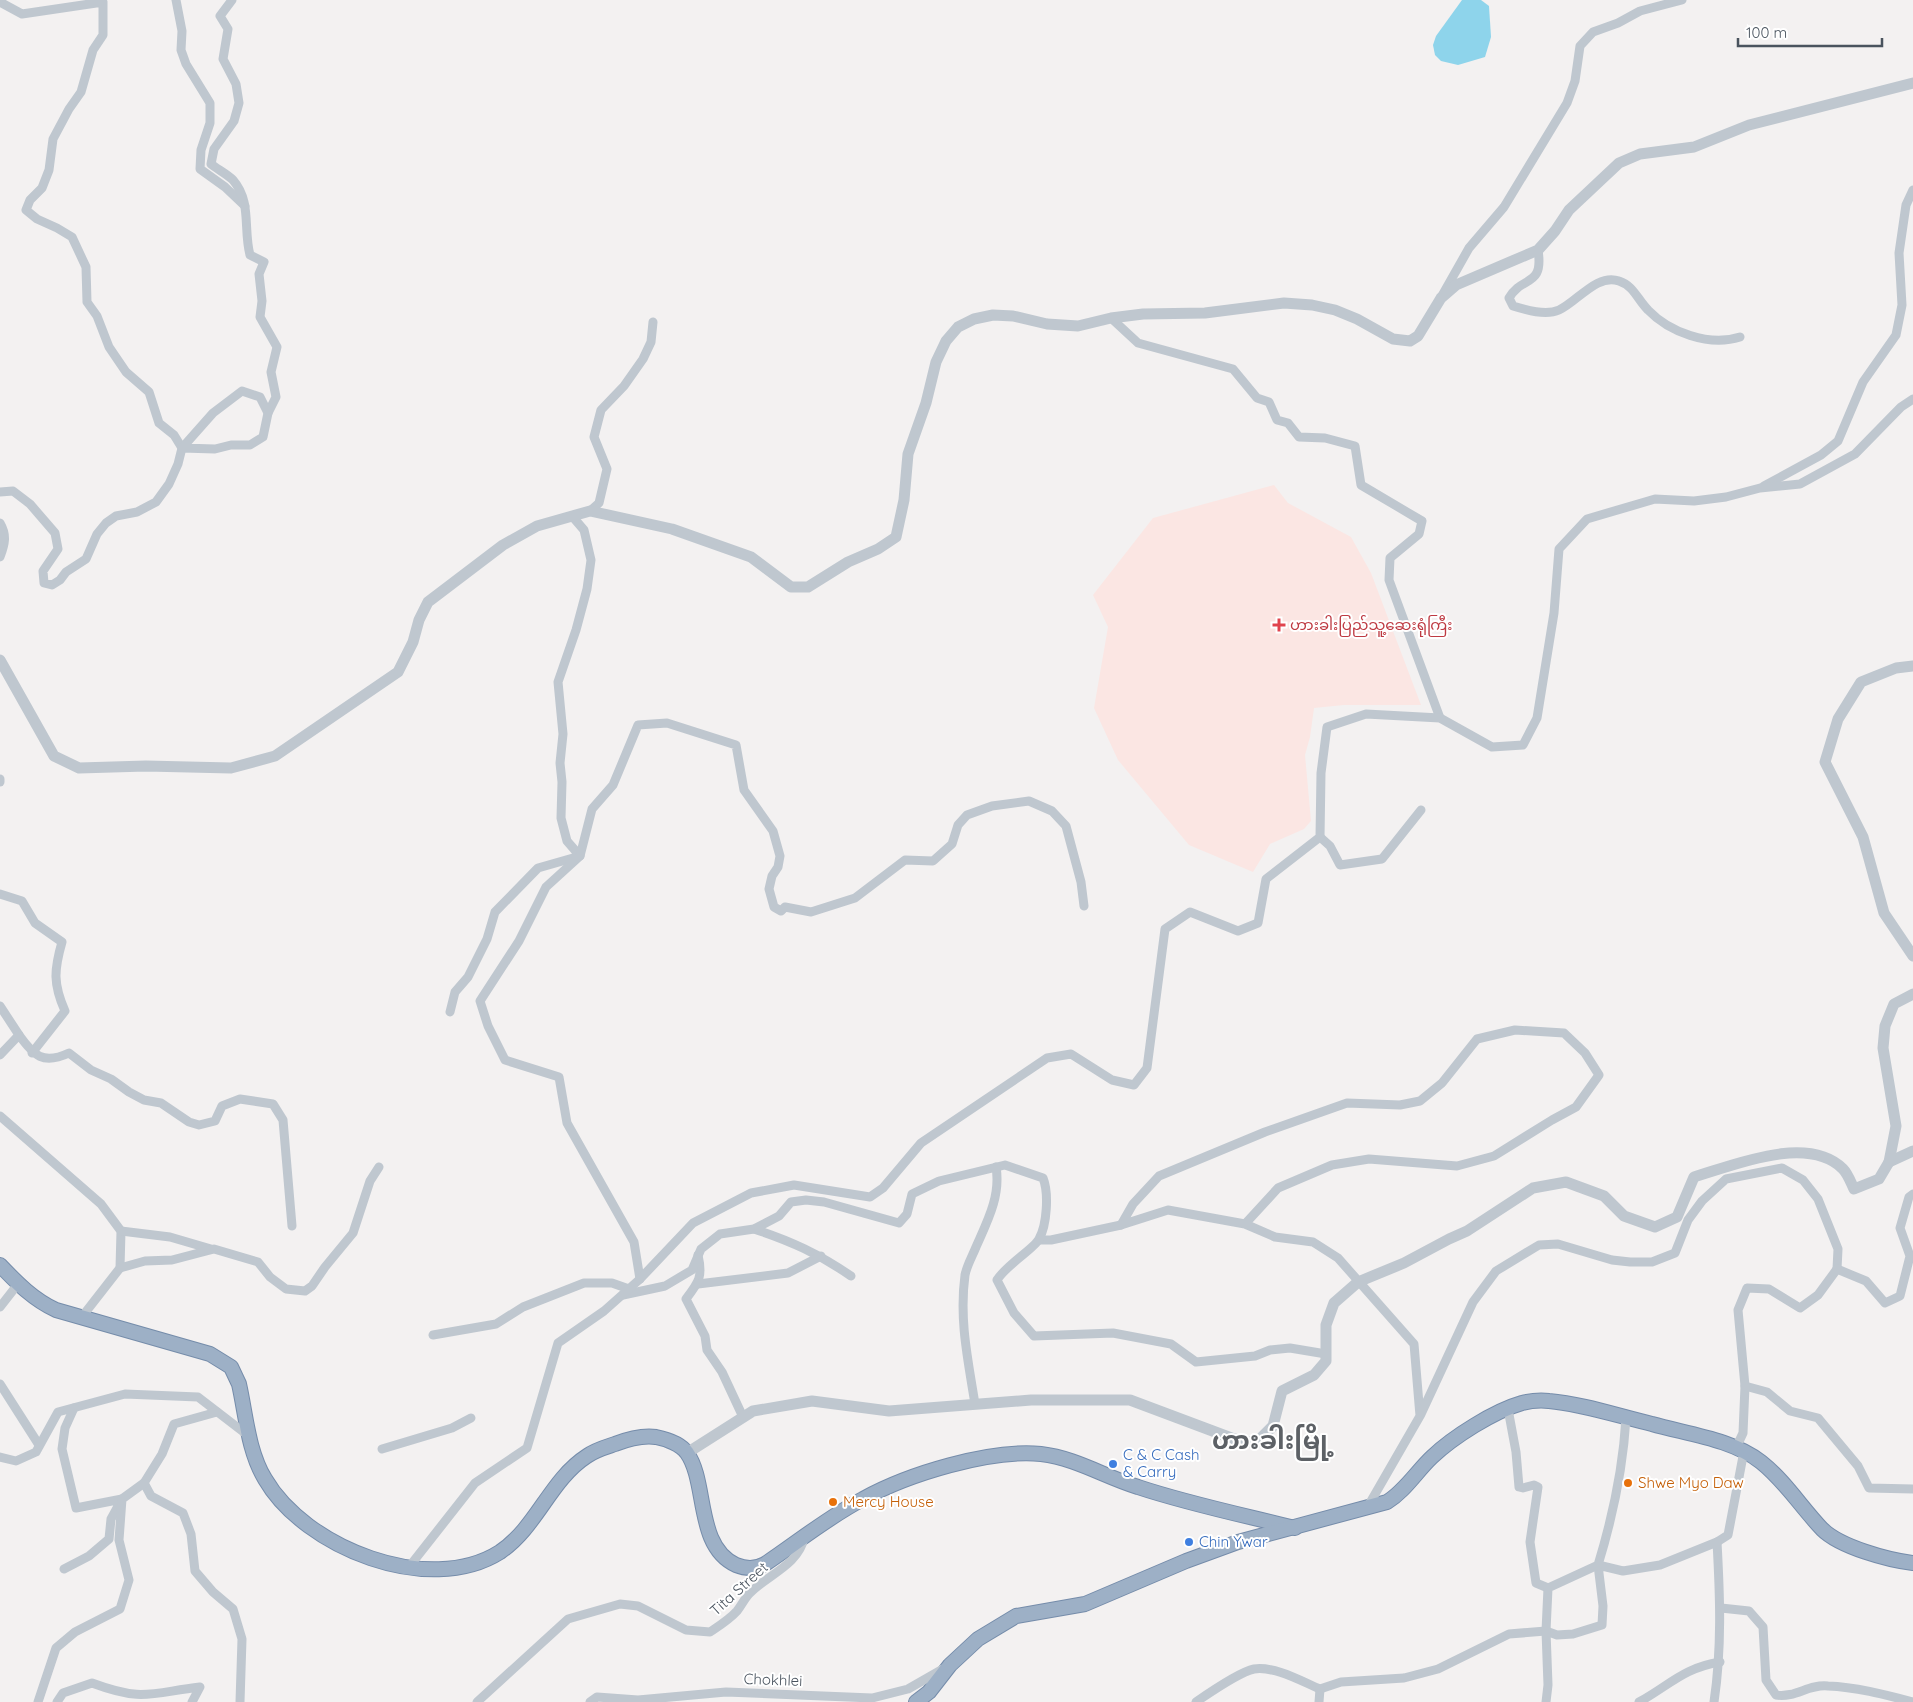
<svg xmlns="http://www.w3.org/2000/svg" width="1913" height="1702" viewBox="0 0 1913 1702" font-family="Quicksand,'Noto Sans Myanmar',sans-serif">
	<style>
		.medical { fill: #fbe6e3 }
		.water { fill: #8ed4eb }
		.lines { fill: none; stroke-linecap: round; stroke-linejoin: round }
		.trunk-casing { stroke: #758caa; stroke-width: 16 }
		.minor { stroke: #bfc7cf; stroke-width: 9 }
		.tertiary { stroke: #bfc7cf; stroke-width: 11 }
		.trunk { stroke: #9db0c6; stroke-width: 14 }
		.health-dot { fill: #e0444e; stroke: #fff; stroke-width: 2 }
		.shop-dot { fill: #3f7fe0; stroke: #fff; stroke-width: 2 }
		.food-dot { fill: #e8710a; stroke: #fff; stroke-width: 2 }
		.labels { text-anchor: middle; stroke-width: 4; stroke-linejoin: round; paint-order: stroke }
		.health-label { font-size: 15px; fill: #be3a42; stroke: #fff; text-anchor: start }
		.shop-label { font-size: 15px; fill: #366cbe; stroke: #fff; text-anchor: start }
		.food-label { font-size: 15px; fill: #c56008; stroke: #fff; text-anchor: start }
		.street-label { font-size: 15px; fill: #49535e; stroke: #fff }
		.town-label { font-size: 25px; font-weight: bold; fill: #5d6166; stroke: #fff }
	</style>
	<rect width="100%" height="100%" fill="#f3f1f1"/>
	<path class="medical" d="M1274,485L1288,503L1351,537L1371,573L1421,705H1344L1314,708L1310,737L1305,755L1311,821L1304,829L1270,844L1253,872L1189,845L1118,760L1094,708L1108,627L1093,595L1153,518Z"/>
	<path class="water" d="M1462,0H1481L1489,6L1491,37L1485,57L1458,65L1441,61L1435,55L1433,45L1436,36Z"/>
	<g class="lines">
		<g class="trunk-casing">
			<g id="trunk">
				<path d="M0,1265C17,1283 34,1300 56,1310L210,1354L231,1367L239,1384C246,1415 248,1451 265,1479C305,1548 429,1597 500,1552C537,1527 550,1480 587,1456C595,1450 606,1447 615,1444C628,1439 642,1435 656,1437C666,1439 681,1444 687,1453C708,1483 695,1546 736,1565C746,1569 756,1569 765,1564C798,1542 828,1517 863,1499C908,1474 990,1449 1041,1454C1076,1458 1105,1477 1138,1487C1189,1504 1243,1515 1295,1528"/>
				<path d="M916,1702L929,1692L950,1665L978,1639L1016,1616L1085,1604L1186,1561L1238,1542L1387,1502C1405,1491 1417,1471 1432,1457C1453,1437 1494,1411 1522,1403C1530,1401 1540,1400 1549,1401C1583,1404 1618,1416 1652,1424C1687,1434 1732,1439 1761,1462C1785,1481 1801,1507 1822,1529C1840,1547 1888,1560 1913,1563"/>
			</g>
		</g>
		<g class="minor">
			<path d="M176,0L182,31L181,50L186,64L210,103V123L201,150L200,169L225,187L245,206"/>
			<path d="M232,0L220,16L228,29L223,59L236,84L239,103L234,121L214,149L211,164C217,169 227,174 233,180C252,202 243,229 250,255L264,262L259,274L262,301L260,317L277,347L271,372L276,397L268,413"/>
			<path d="M0,2L22,14L103,2V35L93,50L81,92L69,109L53,139L49,170L42,188L30,200L26,210L37,219L57,228L72,237L86,267L87,302L97,316L109,347L126,372L149,392L159,423L174,435L182,448"/>
			<path d="M1538,250C1544,288 1522,275 1509,298L1513,306C1526,310 1546,316 1559,310C1577,302 1597,273 1619,281C1634,286 1637,299 1648,310C1669,332 1709,347 1740,337"/>
			<path d="M1443,294L1469,248L1504,207L1567,103L1575,81L1580,46L1593,32L1618,23L1640,11L1682,0"/>
			<path d="M1111,318L1138,343L1233,369L1257,398L1269,402L1277,420L1288,423L1299,437L1325,438L1355,446L1361,485L1422,521L1419,534L1390,558L1389,580L1440,718"/>
			<path d="M1764,486L1821,455L1838,441L1863,382L1896,335L1902,305L1899,253L1906,205L1913,190"/>
			<path d="M0,492L13,491L30,504L55,533L58,549L43,571L44,583L52,585L60,580L66,572L86,559L97,534L106,523L116,516L137,512L156,502L169,484L178,464L182,448L213,413L242,391L260,397L268,413L263,437L250,445H231L215,449L182,448"/>
			<path d="M590,511L599,503L607,469L594,437L601,410L624,386L643,359L651,342L653,322"/>
			<path d="M0,523C7,535 5,544 0,557"/>
			<path d="M0,779V782"/>
			<path d="M1320,837L1330,846L1340,865L1382,859L1421,810"/>
			<path d="M0,894L22,901L35,923L62,942C54,970 53,984 65,1011L32,1053"/>
			<path d="M0,1006L19,1035"/>
			<path d="M450,1012L455,992L468,977L487,939L495,912L538,868L580,856L567,841L561,818L562,782L560,763L563,734L558,682L576,630L587,589L591,560L584,530L572,516"/>
			<path d="M0,1055L19,1035C34,1056 43,1065 69,1053L91,1070L111,1079L129,1092L144,1100L161,1103L189,1122L199,1125L215,1121L222,1106L240,1099L273,1104L283,1120L292,1226"/>
			<path d="M0,1116L101,1204L121,1231L120,1268L81,1318"/>
			<path d="M1245,1224L1278,1188L1332,1165L1369,1159L1457,1166L1494,1156L1552,1120L1576,1107L1599,1075L1585,1053L1564,1033L1515,1030L1477,1039L1442,1083L1420,1101L1400,1105L1347,1103L1265,1132L1159,1176L1133,1204L1121,1225L1168,1210L1245,1224L1275,1237L1313,1242L1338,1258L1414,1344L1420,1416L1367,1508"/>
			<path d="M754,1229C791,1241 819,1254 851,1276"/>
			<path d="M121,1231L170,1237L211,1249"/>
			<path d="M1039,1240H1051L1121,1225"/>
			<path d="M698,1255C703,1277 699,1282 686,1299L705,1336L707,1350L722,1372L743,1417"/>
			<path d="M120,1268L145,1261L172,1260L214,1249L258,1262L270,1277L286,1289L305,1291L312,1286L325,1267L353,1233L370,1181L379,1167"/>
			<path d="M640,1279L634,1242L567,1123L559,1077L505,1060L488,1026L480,1001L519,941L546,887L580,856L592,809L613,785L638,725L667,723L736,745L744,790L773,831L780,856L778,867L772,876L769,889L774,907L781,911L785,907L811,912L855,898L905,860L933,861L952,844L958,825L967,815L992,806L1029,801L1052,811L1066,826L1081,882L1084,906"/>
			<path d="M698,1284L788,1273L821,1256"/>
			<path d="M623,1295L665,1286L692,1270L701,1249L720,1234L754,1229L779,1216L791,1202L806,1200L824,1202L899,1223L907,1214L912,1194L939,1181L1005,1165L1043,1178C1049,1193 1047,1225 1039,1239C1034,1249 1007,1264 997,1280L1014,1313L1034,1336L1113,1333L1171,1344L1196,1362L1255,1356L1270,1350L1290,1348L1326,1354"/>
			<path d="M0,1307L18,1284"/>
			<path d="M433,1335L496,1324L523,1307L584,1283H612L629,1289"/>
			<path d="M0,1384L39,1445"/>
			<path d="M1745,1386L1767,1392L1790,1411L1818,1418L1858,1466L1869,1488L1913,1489"/>
			<path d="M975,1404C968,1360 959,1320 965,1275C967,1265 972,1257 976,1247C987,1222 1001,1196 996,1167"/>
			<path d="M1508,1409L1516,1452L1519,1487L1523,1488L1534,1485L1538,1487L1530,1542L1536,1583L1548,1588"/>
			<path d="M1421,1414L1473,1302L1496,1271L1539,1245L1558,1244L1612,1260L1630,1262H1652L1675,1253L1688,1220L1702,1201L1726,1179L1782,1168L1803,1180L1818,1199L1838,1249L1837,1269"/>
			<path d="M1736,1448L1743,1433L1745,1386L1738,1310L1747,1288L1769,1289L1800,1308L1818,1295L1837,1269L1866,1281L1885,1303L1900,1296L1910,1256L1900,1228L1909,1197L1913,1194"/>
			<path d="M382,1449L452,1428L471,1418"/>
			<path d="M0,1457L16,1461L36,1452L58,1412L125,1394L198,1397L250,1437"/>
			<path d="M144,1483L151,1496L183,1513L191,1534L195,1571L213,1592L233,1609L242,1639L240,1702"/>
			<path d="M1717,1542L1728,1535L1744,1451"/>
			<path d="M409,1567L475,1483L527,1448L558,1343L604,1311L640,1279L693,1223L751,1193L794,1185L870,1197L883,1188L921,1143L1047,1058L1071,1054L1112,1080L1134,1085L1147,1068L1165,929L1190,912L1238,931L1258,923L1266,879L1320,837L1321,773L1327,727L1366,714L1440,718L1492,747L1523,745L1537,718L1554,613L1559,549L1587,519L1655,499L1694,501L1726,497L1760,488L1800,484L1855,454L1901,407L1913,399"/>
			<path d="M64,1569L89,1556L109,1539L111,1519L122,1499L76,1508L62,1449L65,1428L74,1408"/>
			<path d="M1721,1608L1749,1611L1763,1627L1766,1680L1776,1695C1796,1698 1808,1684 1828,1686C1856,1687 1886,1695 1913,1702"/>
			<path d="M38,1702L56,1648L75,1632L120,1609L129,1580L119,1540L122,1499L144,1483L162,1454L174,1424L217,1412"/>
			<path d="M57,1702L63,1693L92,1683C143,1702 150,1693 200,1687L192,1702"/>
			<path d="M477,1702L568,1619L620,1604L638,1606L686,1630L710,1632C719,1626 730,1619 737,1611C742,1605 745,1597 751,1592C768,1575 799,1564 804,1538"/>
			<path d="M590,1702L597,1697L638,1700L726,1692L872,1698L908,1689L943,1669"/>
			<path d="M1196,1702C1209,1693 1240,1672 1254,1669C1275,1666 1301,1681 1320,1689L1341,1682L1404,1678L1438,1669L1509,1634L1546,1631L1557,1635L1573,1634L1602,1625L1603,1606L1598,1565L1623,1571L1660,1565L1717,1542C1720,1596 1722,1648 1714,1702"/>
			<path d="M1319,1702L1320,1689"/>
			<path d="M1546,1702L1548,1685L1546,1631L1548,1588L1598,1565C1613,1516 1623,1469 1626,1418"/>
			<path d="M1639,1702C1670,1685 1683,1668 1720,1662"/>
		</g>
		<g class="tertiary">
			<path d="M0,660L54,756L79,768L146,766L231,768L275,756L398,672L413,642L419,620L428,602L503,545L537,526L590,511L672,529L751,557L791,587H808L848,562L878,549L896,537L904,500L908,454L926,403L936,362L946,341L958,327L974,319L993,315L1013,316L1047,324L1078,326L1111,318L1143,314L1205,313L1284,303L1312,305L1335,310L1357,319L1393,339L1410,341L1418,336L1441,298L1456,285L1538,250L1555,231L1569,210L1619,163L1640,154L1694,147L1749,125L1913,83"/>
			<path d="M1913,666L1896,668L1861,682L1838,719L1825,762L1863,837L1884,913L1913,956"/>
			<path d="M1889,1162L1913,1151"/>
			<path d="M687,1453L753,1411L812,1401L889,1411L1031,1400H1130L1234,1439L1256,1443L1273,1426L1282,1391L1314,1375L1326,1361V1325L1334,1303L1358,1282L1404,1263L1449,1239L1467,1231L1533,1188L1566,1182L1604,1196L1624,1216L1655,1227L1677,1217L1694,1177C1734,1165 1808,1134 1843,1169C1848,1174 1851,1183 1854,1189L1879,1179L1889,1162L1896,1126L1883,1048L1885,1026L1894,1004L1913,994"/>
		</g>
		<use href="#trunk" class="trunk"/>
	</g>
	<path class="health-dot" d="M1276.5 617.5h5v5h5v5h-5v5h-5v-5h-5v-5h5z"/>
	<g class="shop-dot">
		<circle cx="1113" cy="1464" r="5"/>
		<circle cx="1189" cy="1542" r="5"/>
	</g>
	<g class="food-dot">
		<circle cx="1628" cy="1483" r="5"/>
		<circle cx="833" cy="1502" r="5"/>
	</g>
	<g class="labels">
		<g class="health-label">
			<text x="1290" y="630">ဟားခါးပြည်သူ့ဆေးရုံကြီး</text>
		</g>
		<g class="shop-label">
			<text x="1123" y="1460">C &amp; C Cash<tspan x="1123" dy="17">&amp; Carry</tspan></text>
			<text x="1199" y="1547">Chin Ywar</text>
		</g>
		<g class="food-label">
			<text x="1638" y="1488">Shwe Myo Daw</text>
			<text x="843" y="1507">Mercy House</text>
		</g>
		<g class="street-label">
			<text transform="translate(739 1589) rotate(-42)" y="5">Tita Street</text>
			<text transform="translate(773 1680) rotate(2)" y="5">Chokhlei</text>
		</g>
		<g class="town-label">
			<text x="1273" y="1449">ဟားခါးမြို့</text>
		</g>
	</g>
	<path d="M1738 38v8h144v-8" fill="none" stroke="#49535e" stroke-width="2.5"/>
	<text x="1746" y="38" font-size="15" fill="#49535e" stroke="#ffffff" stroke-width="4" paint-order="stroke">100 m</text>
</svg>
